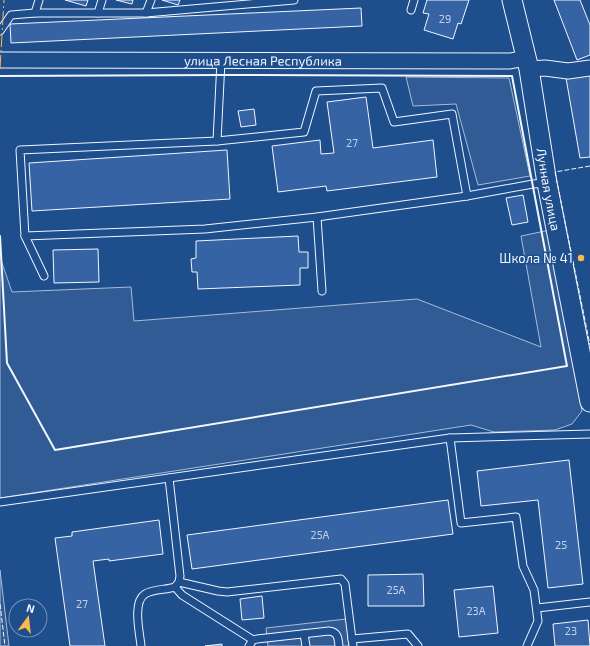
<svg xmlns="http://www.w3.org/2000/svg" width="590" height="646" viewBox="0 0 590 646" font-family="'Exo 2',sans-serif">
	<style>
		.built { fill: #305b95; stroke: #a8bbd7 }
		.building { fill: #3563a3; stroke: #f2f6ff }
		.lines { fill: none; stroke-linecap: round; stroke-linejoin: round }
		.service-casing { stroke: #f2f6ff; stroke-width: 9 }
		.minor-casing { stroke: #f2f6ff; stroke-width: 17 }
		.tertiary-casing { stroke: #f2f6ff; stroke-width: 21 }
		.service { stroke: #1f4e8c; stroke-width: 7 }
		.minor { stroke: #1f4e8c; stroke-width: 15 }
		.tertiary { stroke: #1f4e8c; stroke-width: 19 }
		.fence { stroke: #f2f6ff; stroke-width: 1; stroke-dasharray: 5 2; stroke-linecap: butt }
		.wall { stroke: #f2f6ff; stroke-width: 2 }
		.power { stroke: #ffb74d; stroke-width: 1; stroke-dasharray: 14 3 2 3; stroke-linecap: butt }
		.poi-dot { fill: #ffb74d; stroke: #1f4e8c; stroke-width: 1.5 }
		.labels { text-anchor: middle; stroke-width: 3; stroke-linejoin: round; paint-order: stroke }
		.number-label { font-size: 11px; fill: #c3d1e8 }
		.street-label { font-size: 13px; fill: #f2f6ff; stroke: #1f4e8c }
		.poi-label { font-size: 13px; fill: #f2f6ff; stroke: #1f4e8c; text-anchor: end }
	</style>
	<rect width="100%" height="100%" fill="#1f4e8c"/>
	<g class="built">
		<path d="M406,77L509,78L530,176L478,185L456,104L413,106Z"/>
		<path d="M550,230L582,411L572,424L555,430L494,432L471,425L0,498V236L1,260L12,292L131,287L134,321L417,299L541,347L521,236Z"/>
		<path d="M0,570L9,646H0Z"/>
		<path d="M346,619L349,646H268L266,628Z"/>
	</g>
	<g class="building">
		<path d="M65,0H88L86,6Z"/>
		<path d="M116,0H133L132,4Z"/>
		<path d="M162,0H180L178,5Z"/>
		<path d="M427,0H469L461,24L458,23L453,39L424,30L429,14L423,13Z"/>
		<path d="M554,0H580L590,25V55L577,60Z"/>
		<path d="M361,8L362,26L11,43L10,24Z"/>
		<path d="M590,74V157L580,158L566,78Z"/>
		<path d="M366,97L373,148L433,140L437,177L327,191L326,186L278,192L272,146L320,140L321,154L334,153L327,102Z"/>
		<path d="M254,109L256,125L241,127L238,111Z"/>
		<path d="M227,150L230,199L32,211L29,163Z"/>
		<path d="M523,195L528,222L512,225L506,198Z"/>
		<path d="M298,236L299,252H308V268H300V285L198,289L197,272H192L191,259L196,258V241Z"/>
		<path d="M98,249L99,282L54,283L53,250Z"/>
		<path d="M569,460L583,584L548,588L538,500L481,506L477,471Z"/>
		<path d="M448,500L453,534L192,569L187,535Z"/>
		<path d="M159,520L163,554L109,561V559L93,561L105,646H70L55,538L72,536V532Z"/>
		<path d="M423,574L424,606H368V575Z"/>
		<path d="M493,586L498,633L459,637L454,590Z"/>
		<path d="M262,596L264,618L242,620L240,599Z"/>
		<path d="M588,620L590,646H555L553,624Z"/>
		<path d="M222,644V646H205Z"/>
	</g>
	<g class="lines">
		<g class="service-casing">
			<g id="service">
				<path d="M151,0L146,13L294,0"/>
				<path d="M411,10L414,0"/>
				<path d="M35,13L39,0"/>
				<path d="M98,13L102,0"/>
				<path d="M0,31L11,15L35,13H146"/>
				<path d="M217,141L304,132L316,91L382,88L394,122L452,114L467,196L533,184L547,183"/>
				<path d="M317,217L322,291"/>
				<path d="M25,236L205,229L317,217L467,196"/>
				<path d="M44,276L25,236L20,150L217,141L221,61"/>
				<path d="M450,438L461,523L516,517L523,566L534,590L538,621L527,646"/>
				<path d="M0,502L450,438L590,434"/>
				<path d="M179,582L218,591L227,592L341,579L345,584L352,639"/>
				<path d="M175,587L182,595L253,640"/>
				<path d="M537,608L590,602"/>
				<path d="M304,634L306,646"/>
				<path d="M141,646C140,634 132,602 145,594C153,589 166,590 175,587L179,582L180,576L169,478"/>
				<path d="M249,646L253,640L257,639L329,631C338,632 338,638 339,646"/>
				<path d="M353,646L352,639L408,634L418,646"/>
			</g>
		</g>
		<g class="minor-casing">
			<g id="minor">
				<path id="s1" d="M0,60L510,61L526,58"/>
				<path d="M529,69L545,68L568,71L590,68"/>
			</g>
		</g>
		<g class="tertiary-casing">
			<g id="tertiary">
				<path id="s2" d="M512,0L529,69L547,183L590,402"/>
			</g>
		</g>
		<use href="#service" class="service"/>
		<use href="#minor" class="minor"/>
		<use href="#tertiary" class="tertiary"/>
		<g class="fence">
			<path d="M590,166L555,172L590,345"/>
			<path d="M0,604L5,646"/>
		</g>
		<path class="wall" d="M0,76L220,75L512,76L567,366L55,450L7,363L0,236"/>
		<path class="power" d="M0,69L4,0"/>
	</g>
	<circle class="poi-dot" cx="581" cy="258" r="4"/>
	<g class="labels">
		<g class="number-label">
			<text x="445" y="23">29</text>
			<text x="352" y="147">27</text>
			<text x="320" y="539">25А</text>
			<text x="561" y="549">25</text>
			<text x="396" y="594">25А</text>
			<text x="82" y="608">27</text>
			<text x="476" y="615">23А</text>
			<text x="571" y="635">23</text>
		</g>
		<g class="street-label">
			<text dy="5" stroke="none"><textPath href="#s1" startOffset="263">улица Лесная Республика</textPath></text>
			<text dy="5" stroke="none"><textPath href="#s2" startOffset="193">Лунная улица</textPath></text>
		</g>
		<g class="poi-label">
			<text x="573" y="263">Школа № 41</text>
		</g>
	</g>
	<g transform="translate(28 618) rotate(15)"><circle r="19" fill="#1f4e8c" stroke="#7391ba"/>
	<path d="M0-3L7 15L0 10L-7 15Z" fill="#ffb74d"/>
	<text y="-6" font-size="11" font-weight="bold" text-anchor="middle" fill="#f2f6ff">N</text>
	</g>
</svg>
